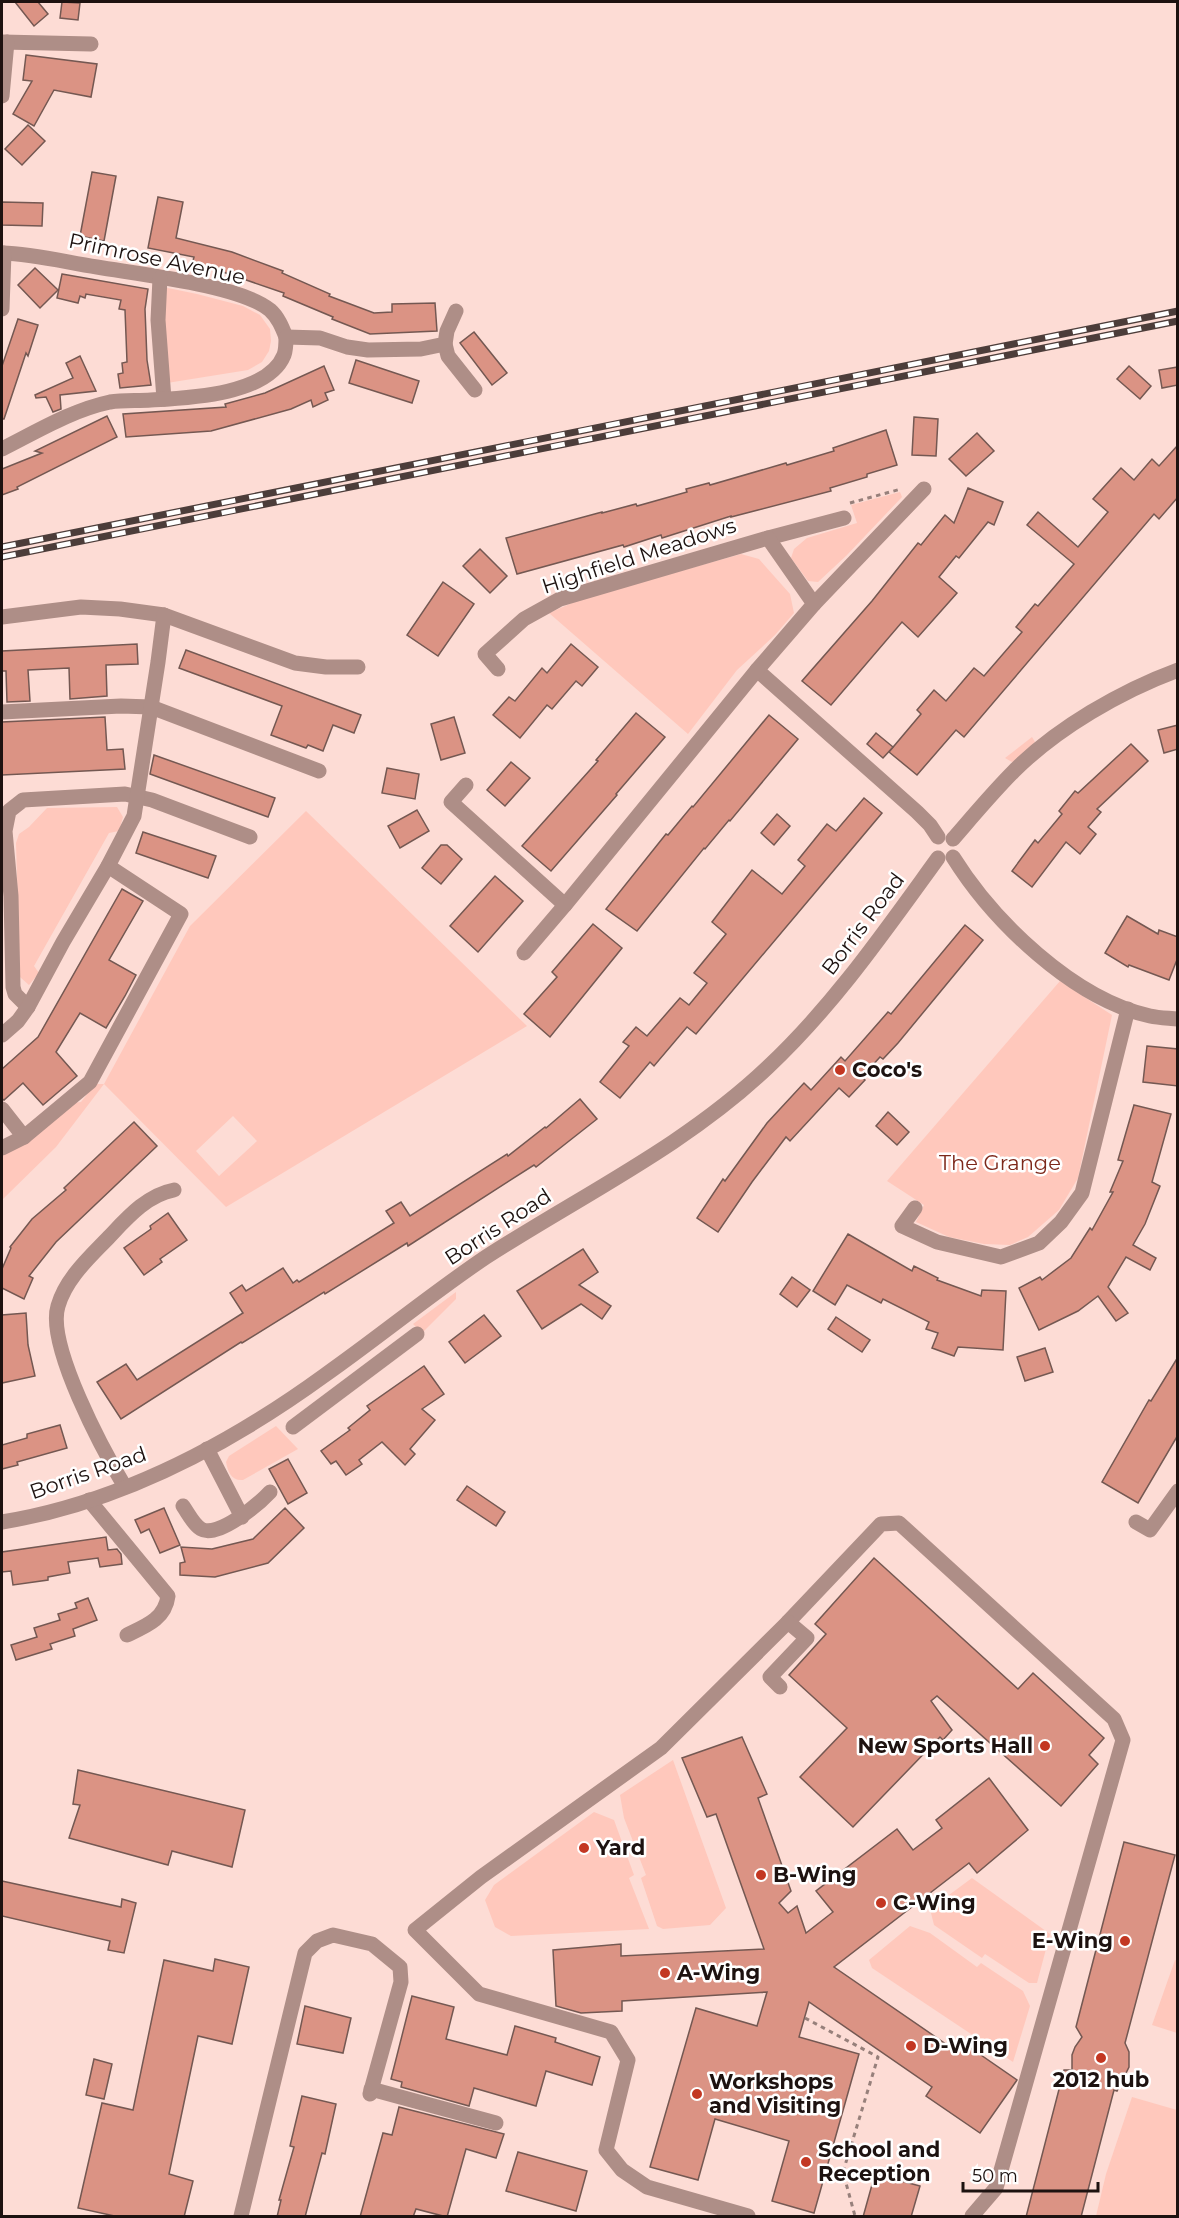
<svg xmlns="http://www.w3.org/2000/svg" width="1179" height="2218" viewBox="0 0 1179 2218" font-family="Montserrat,sans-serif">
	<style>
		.green { fill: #ffc8bc; fill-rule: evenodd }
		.building { fill: #db9384; stroke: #745852; stroke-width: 1.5 }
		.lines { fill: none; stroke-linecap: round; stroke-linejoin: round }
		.path { stroke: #97807b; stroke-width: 3; stroke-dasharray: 4.5 4.5; stroke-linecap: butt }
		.minor { stroke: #ae8e87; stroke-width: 15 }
		.rail-casing { stroke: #4c3d3a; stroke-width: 7 }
		.rail { stroke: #fff; stroke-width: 4.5; stroke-dasharray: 14; stroke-linecap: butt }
		.poi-dot { fill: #c33722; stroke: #fff; stroke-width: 2 }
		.labels { text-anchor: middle; stroke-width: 5; stroke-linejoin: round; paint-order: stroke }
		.street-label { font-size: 21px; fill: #1d1210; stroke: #fff }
		.poi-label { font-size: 21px; font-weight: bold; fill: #1d1210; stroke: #fff; text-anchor: start }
		.park-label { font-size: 21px; fill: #7d281a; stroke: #fff }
	</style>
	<rect width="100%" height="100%" fill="#fddcd5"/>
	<g class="green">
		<path d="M163,287L197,294L243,306L260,315L270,329L271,341L269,351L262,362L248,370L167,383Z"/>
		<path d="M900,492L902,497L847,555L818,582L808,581L791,558L794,549L807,538L857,523L851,505Z"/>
		<path d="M741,554L759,559L790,594L794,613L775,635L737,670L688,734L549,613L581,599Z"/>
		<path d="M1032,737L1035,742L1016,761L1012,762L1005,758Z"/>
		<path d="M117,807L123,817L119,831L109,833L34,966L39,973L29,985L20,977L16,843L19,834L29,827L47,808Z"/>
		<path d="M306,811L527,1026L226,1207L104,1084L56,1147L2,1200V1154L72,1103L81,1102L95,1084H104L190,926ZM233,1116L257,1141L219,1176L196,1151Z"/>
		<path d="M1060,981L1112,1015L1078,1178L1059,1210L1028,1237L1010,1245L984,1244L949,1237L916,1222L924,1205L887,1181Z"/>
		<path d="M456,1292V1299L422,1333L413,1324Z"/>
		<path d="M276,1426L298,1449L243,1480C231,1481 228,1472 226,1462L229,1456Z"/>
		<path d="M673,1760L726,1908L710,1925L663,1929L657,1926L641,1878L646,1875L624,1818L620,1795Z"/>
		<path d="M594,1812L614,1820L634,1875L629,1878L649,1929L511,1936L495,1927L485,1900L494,1885Z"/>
		<path d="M972,1878L1050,1934L1037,1983H1029L985,1954L982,1958L934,1925L930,1909Z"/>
		<path d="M910,1926L930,1933L977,1967L981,1963L1023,1991L1030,2006L1013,2062L872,1968L869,1960Z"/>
		<path d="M1175,1960L1178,1961L1177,2033L1152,2025Z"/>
		<path d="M1132,2097L1177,2110V2216H1096L1106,2174Z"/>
	</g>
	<g class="building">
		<path d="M15,2H38L48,14L34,26Z"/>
		<path d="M62,2L80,3L78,20L60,18Z"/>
		<path d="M26,55L97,64L91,97L54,90L34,126L13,114L32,81L23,80Z"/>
		<path d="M28,125L45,141L22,165L5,149Z"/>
		<path d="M92,172L116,176L104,241L80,236Z"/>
		<path d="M158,197L183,202L176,238L232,252L283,271L282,273L330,294L329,296L374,313L392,312V304L435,303L437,331L370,334L332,319L333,317L283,296L284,293L220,271L192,264L194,257L148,248Z"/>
		<path d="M2,202L43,203L42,226L2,225Z"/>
		<path d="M35,268L58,290L40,308L18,285Z"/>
		<path d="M62,274L148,289L145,309L147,360L151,385L120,388L118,374L123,373L122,363L127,362L125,310L119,309L121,300L86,294L85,298L80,296L78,303L57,298Z"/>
		<path d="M18,319L38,325L28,356L26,353L4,419H2V366Z"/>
		<path d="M474,332L507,373L492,385L460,343Z"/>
		<path d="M80,356L96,391L60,395L61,409L53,412L46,397L36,398L35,395L73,378L66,363Z"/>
		<path d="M356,360L419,381L412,403L349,383Z"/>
		<path d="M324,366L334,390L325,393L328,400L313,407L311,400L291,409L211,431L126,437L123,414L226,407L225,404L265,393Z"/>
		<path d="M1129,366L1151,386L1140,399L1117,379Z"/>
		<path d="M1178,367V385L1162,388L1159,370Z"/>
		<path d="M107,416L117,437L17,487L18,489L2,495V469L42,453L35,451Z"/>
		<path d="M914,417L938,419L936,456L912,455Z"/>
		<path d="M886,430L897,465L867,474V477L830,488L831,491L731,517V516L662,538L661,535L624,547L623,545L517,574L506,538L602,512V513L636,504L637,506L687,492L686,489L709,483L710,485L786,463L787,465L834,451L833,448Z"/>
		<path d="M977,433L994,451L966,476L949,459Z"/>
		<path d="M1178,445V497L1159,519L1154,514L964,737L956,730L917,775L889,752L921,714L917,710L934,690L946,701L974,668L984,676L1022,632L1016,627L1035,604L1038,606L1074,564L1027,525L1038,512L1078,547L1108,512L1093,499L1121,468L1134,480L1152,459L1159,466Z"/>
		<path d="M968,488L1003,502L994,525L988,522L959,558L956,556L939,577L957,593L918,637L902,622L831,705L802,681L872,601L918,543L921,545L945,515L954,523Z"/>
		<path d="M480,549L507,576L490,593L463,566Z"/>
		<path d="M443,582L474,604L438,656L407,635Z"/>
		<path d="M137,644L138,664L106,665L107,696L70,699L69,668L28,670L30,701L7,702L6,671H2V651Z"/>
		<path d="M571,644L598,667L582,686L576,681L552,709L547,705L520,738L493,715L509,697L515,701L542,668L547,673Z"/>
		<path d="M186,650L361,715L354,733L333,725L323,751L308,745L306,748L271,735L282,706L179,668Z"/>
		<path d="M636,713L665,737L616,794L617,795L551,871L522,846L598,761L596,760Z"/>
		<path d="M769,715L798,739L730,821L729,820L705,849L704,848L637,931L606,909L666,834L668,835L692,806L693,807Z"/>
		<path d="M105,717L107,750L123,749L125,769L2,775V722Z"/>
		<path d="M454,717L465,753L441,760L431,724Z"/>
		<path d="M1178,725V749L1164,753L1158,730Z"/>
		<path d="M876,733L893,747L883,758L867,744Z"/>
		<path d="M1131,744L1148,761L1097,809L1101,812L1088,827L1096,834L1080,854L1066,842L1032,887L1012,871L1035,840L1038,843L1062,814L1059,811L1075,791L1078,793Z"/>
		<path d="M154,755L275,798L268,817L150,774Z"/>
		<path d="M511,762L530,778L505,806L487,790Z"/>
		<path d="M387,768L419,774L415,799L382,793Z"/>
		<path d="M864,798L882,813L696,1034L687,1027L654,1066L650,1062L620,1098L600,1082L629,1046L623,1042L636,1027L647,1036L680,998L689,1005L707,983L694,973L726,934L712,922L752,870L782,894L805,866L798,860L827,824L836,831Z"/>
		<path d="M417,810L429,831L400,848L388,826Z"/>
		<path d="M777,814L790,826L774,845L761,833Z"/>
		<path d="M143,832L216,856L208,878L136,853Z"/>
		<path d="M441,845H447L462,859L441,884L422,868Z"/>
		<path d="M495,876L523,901L478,952L450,926Z"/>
		<path d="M122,889L143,901L109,960L136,975L125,996L106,1028L80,1013L56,1052L77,1076L43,1105L23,1083L4,1100L2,1099V1069L38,1037Z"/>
		<path d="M1127,916L1158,934L1159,930L1178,937V957L1169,980L1129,965L1128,967L1105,953Z"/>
		<path d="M593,924L622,948L550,1037L524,1014L557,977L552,972Z"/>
		<path d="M965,925L983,940L898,1043L883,1059L880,1057L862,1077L865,1080L849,1097L839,1088L790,1141L786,1137L752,1182L718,1232L697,1218L723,1179L725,1181L767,1123L804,1083L811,1090L841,1057L845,1061L888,1012L891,1014Z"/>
		<path d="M1147,1046L1178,1049V1086L1143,1082Z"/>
		<path d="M580,1099L597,1119L536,1167L534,1165L408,1246L407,1243L325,1294L324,1292L242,1343L241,1342L121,1419L97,1382L126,1364L137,1380L243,1313L230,1293L242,1285L246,1291L283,1268L293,1283L297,1280L299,1282L394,1223L386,1211L401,1202L410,1216L507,1154L508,1156L545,1127L546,1128Z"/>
		<path d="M1134,1105L1171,1114L1152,1182L1160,1186L1145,1224L1133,1245L1156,1258L1150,1270L1126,1257L1108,1287L1128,1313L1116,1321L1098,1296L1078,1311L1039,1330L1019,1288L1040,1277L1042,1280L1071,1258L1090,1228L1092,1230L1113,1192H1110L1123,1161L1118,1160Z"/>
		<path d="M888,1112L909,1132L897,1145L876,1126Z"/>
		<path d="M134,1122L157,1146L56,1242L29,1276L33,1278L24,1299L2,1288V1269L11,1248L10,1247L32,1219L66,1190L64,1188Z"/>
		<path d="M168,1213L187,1240L160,1259L162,1262L144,1275L124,1248L151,1229L150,1226Z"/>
		<path d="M848,1234L912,1271L914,1266L938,1278L937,1280L981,1296L982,1290L1006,1291L1003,1350L958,1347L954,1356L932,1348L938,1333L926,1329L929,1322L883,1299L881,1303L847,1285L835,1305L813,1291Z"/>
		<path d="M583,1249L598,1272L579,1285L611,1306L602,1319L581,1304L542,1329L517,1291Z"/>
		<path d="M792,1277L810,1290L797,1307L780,1294Z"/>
		<path d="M26,1313L28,1345L35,1376L2,1383V1315Z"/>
		<path d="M484,1315L501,1336L465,1363L449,1342Z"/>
		<path d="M836,1317L870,1340L862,1352L828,1329Z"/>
		<path d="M1045,1348L1053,1372L1025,1381L1017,1357Z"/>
		<path d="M1178,1357V1435L1138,1503L1102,1482L1149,1400L1151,1401Z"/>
		<path d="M424,1366L444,1394L422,1409L435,1420L410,1449L415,1454L405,1465L382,1442L359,1460L362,1464L346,1475L336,1461L331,1464L321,1451L350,1430L348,1428L370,1410L367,1406Z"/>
		<path d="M60,1425L67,1448L17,1462L18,1465L2,1469V1445L27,1438V1434Z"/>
		<path d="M288,1459L307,1493L288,1504L269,1469Z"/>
		<path d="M467,1486L505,1512L496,1526L457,1500Z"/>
		<path d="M164,1508L180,1545L160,1553L149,1529L141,1533L135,1520Z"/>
		<path d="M285,1508L304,1528L268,1563L215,1577L180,1575V1563L185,1562L181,1547L212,1549L253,1539Z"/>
		<path d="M106,1537L108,1550L117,1549L121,1554L122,1564L100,1567L98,1558L68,1562L70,1573L48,1577V1580L13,1585L11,1571L2,1572V1552Z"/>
		<path d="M874,1558L1018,1689L1033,1673L1104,1738L1089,1755L1098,1764L1061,1806L937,1696L931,1701L952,1730L943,1740L940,1737L853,1827L800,1777L847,1728L789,1675L826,1634L815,1624Z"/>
		<path d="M88,1598L97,1620L73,1629L75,1636L50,1644L52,1649L16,1660L11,1645L37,1637L34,1628L60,1620L58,1614L77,1608L75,1603Z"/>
		<path d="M742,1737L767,1794L758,1798L791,1891L779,1903L788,1913L797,1906L806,1933L833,1912L816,1891L897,1829L913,1850L942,1828L936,1820L989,1778L1028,1830L977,1873L969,1863L834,1967L956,2051L962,2042L1017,2080L980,2133L926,2096L932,2087L809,2002L799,2037L859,2054L814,2213L772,2201L789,2141L715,2119L698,2180L650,2167L696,2008L757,2026L767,1992L622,2001V2011L581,2013L556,2006L553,1950L621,1944V1956L764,1949L716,1814L707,1817L682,1758Z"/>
		<path d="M78,1770L245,1810L232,1867L172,1851L168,1865L69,1838L80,1805L73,1804Z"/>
		<path d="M1124,1842L1175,1855L1125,2043L1129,2052V2067L1117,2091L1114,2090L1081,2217H1026L1064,2070H1072V2055L1075,2047L1082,2037L1076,2027Z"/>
		<path d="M2,1881L121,1907L122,1899L136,1903L124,1953L108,1950L110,1941L2,1916Z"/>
		<path d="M215,1959L249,1967L232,2044L198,2036L169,2174L193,2181L184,2217H119L78,2208L102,2103L133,2110L164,1960L213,1971Z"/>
		<path d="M412,1996L454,2007L446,2039L507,2055L515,2026L556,2038L555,2042L600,2057L592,2085L546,2071L536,2106L474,2088L469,2106L401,2087L402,2082L391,2079Z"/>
		<path d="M305,2006L351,2018L343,2053L297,2044Z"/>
		<path d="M94,2059L112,2064L104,2099L86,2095Z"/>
		<path d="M302,2096L336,2104L325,2154L322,2153L305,2217H277L281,2200H279L294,2147L290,2146Z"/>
		<path d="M399,2107L504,2134L496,2158L466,2149L447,2217L416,2209L413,2217H360L383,2133L392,2135Z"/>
		<path d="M518,2152L587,2171L576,2211L506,2191Z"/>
		<path d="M875,2174L920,2186L911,2217H863Z"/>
	</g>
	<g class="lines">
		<g class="path">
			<path d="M850,503L901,489"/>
			<path d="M805,2018L878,2057L843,2172L855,2216"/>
		</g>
		<g class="minor">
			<path d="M2,42L91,44"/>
			<path d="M2,96L7,42"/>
			<path d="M2,253C34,254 65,262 97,267C137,274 240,285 270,310C278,317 282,327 286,337"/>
			<path d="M160,278L158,320L164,399"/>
			<path d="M2,309L4,253"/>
			<path d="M445,344L448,356L475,390"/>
			<path d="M2,449C36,432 72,410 110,402C123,400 138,401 151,400C188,398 268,395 284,355C286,350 286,342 286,337L320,338L347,347L368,350L421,349L445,344L447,331L456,311"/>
			<path d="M768,538L844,518"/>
			<path d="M814,604L924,489"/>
			<path d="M2,617L81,607L120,609L164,615L295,663L326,667H358"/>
			<path d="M498,669L485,654L524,619L560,599L768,538L814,604L757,670L917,812L930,825L938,837"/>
			<path d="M2,712L121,706L151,707L319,771"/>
			<path d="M466,785L451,802L565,905L757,670"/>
			<path d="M953,839C973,816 993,792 1014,771C1057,728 1121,691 1178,670"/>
			<path d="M953,857C993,921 1073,999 1150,1016C1159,1018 1168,1018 1178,1019"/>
			<path d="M524,953L565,905"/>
			<path d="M28,1007L15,994L13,987L11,896L5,831L9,811L23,800L125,794L152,800L250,837"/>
			<path d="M2,1035L18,1021L28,1007L63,942L108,866L134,816L158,662L164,615"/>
			<path d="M2,1109L24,1137"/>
			<path d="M2,1148L24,1137L90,1082L181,914L108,866"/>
			<path d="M915,1208L902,1226L937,1242L1001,1257L1039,1243L1061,1222L1082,1193L1128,1009"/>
			<path d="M293,1427L417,1334"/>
			<path d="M207,1449L242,1517"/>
			<path d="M125,1487C104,1452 46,1345 58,1306C66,1278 90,1257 109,1237C127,1218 147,1195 174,1190"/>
			<path d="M89,1500L168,1596C165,1619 146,1626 127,1635"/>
			<path d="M183,1506C188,1513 193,1524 201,1529C217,1539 259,1504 270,1492"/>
			<path d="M2,1522C119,1503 230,1444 325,1375C379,1337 431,1294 486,1257C582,1195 685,1146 768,1067C834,1005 885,931 938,858"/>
			<path d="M1136,1522L1150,1530L1178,1491"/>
			<path d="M788,1622L881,1524L899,1523L1114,1719L1123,1740L996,2188L972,2216"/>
			<path d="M371,2089L496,2123"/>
			<path d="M241,2216L305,1953L317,1941L333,1935L372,1944L400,1967L401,1982L370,2094"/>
			<path d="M748,2216L647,2187L622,2170L606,2150L628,2060L611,2032L479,1994L415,1930L481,1877L661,1748L788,1622L807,1638L770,1677L780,1687"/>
		</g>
		<g class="rail-casing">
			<g id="rail">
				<path d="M2,547L1178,311"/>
				<path d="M2,557L1178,321"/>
			</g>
		</g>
		<use href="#rail" class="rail"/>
	</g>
	<g class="poi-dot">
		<circle cx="840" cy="1070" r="6"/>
		<circle cx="1045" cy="1746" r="6"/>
		<circle cx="584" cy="1848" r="6"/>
		<circle cx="761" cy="1875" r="6"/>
		<circle cx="881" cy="1903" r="6"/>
		<circle cx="1125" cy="1941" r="6"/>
		<circle cx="665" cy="1973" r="6"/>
		<circle cx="911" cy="2046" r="6"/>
		<circle cx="1101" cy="2058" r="6"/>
		<circle cx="697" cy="2094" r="6"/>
		<circle cx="806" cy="2162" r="6"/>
	</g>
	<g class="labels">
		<g class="street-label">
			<text transform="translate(157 259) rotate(12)" y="7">Primrose Avenue</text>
			<text transform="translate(639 556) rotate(-18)" y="7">Highfield Meadows</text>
			<text transform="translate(863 924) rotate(-53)" y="7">Borris Road</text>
			<text transform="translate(498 1227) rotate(-33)" y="7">Borris Road</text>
			<text transform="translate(88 1473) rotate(-19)" y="7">Borris Road</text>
		</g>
		<g class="poi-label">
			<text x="852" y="1077">Coco's</text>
			<text x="1033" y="1753" text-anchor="end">New Sports Hall</text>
			<text x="596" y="1855">Yard</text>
			<text x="773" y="1882">B-Wing</text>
			<text x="893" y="1910">C-Wing</text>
			<text x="1113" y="1948" text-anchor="end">E-Wing</text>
			<text x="677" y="1980">A-Wing</text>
			<text x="923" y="2053">D-Wing</text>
			<text x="1101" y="2087" text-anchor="middle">2012 hub</text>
			<text x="709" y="2089">Workshops<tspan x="709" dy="24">and Visiting</tspan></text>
			<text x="818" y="2157">School and<tspan x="818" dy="24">Reception</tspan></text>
		</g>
		<g class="park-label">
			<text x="1000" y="1170">The Grange</text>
		</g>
	</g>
	<rect width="1179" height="2218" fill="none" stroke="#1d1210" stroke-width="6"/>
	<path d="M963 2182v9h135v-9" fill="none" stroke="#1d1210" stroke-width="3"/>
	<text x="972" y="2182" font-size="18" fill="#1d1210" stroke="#ffffff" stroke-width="4.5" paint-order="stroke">50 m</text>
</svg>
